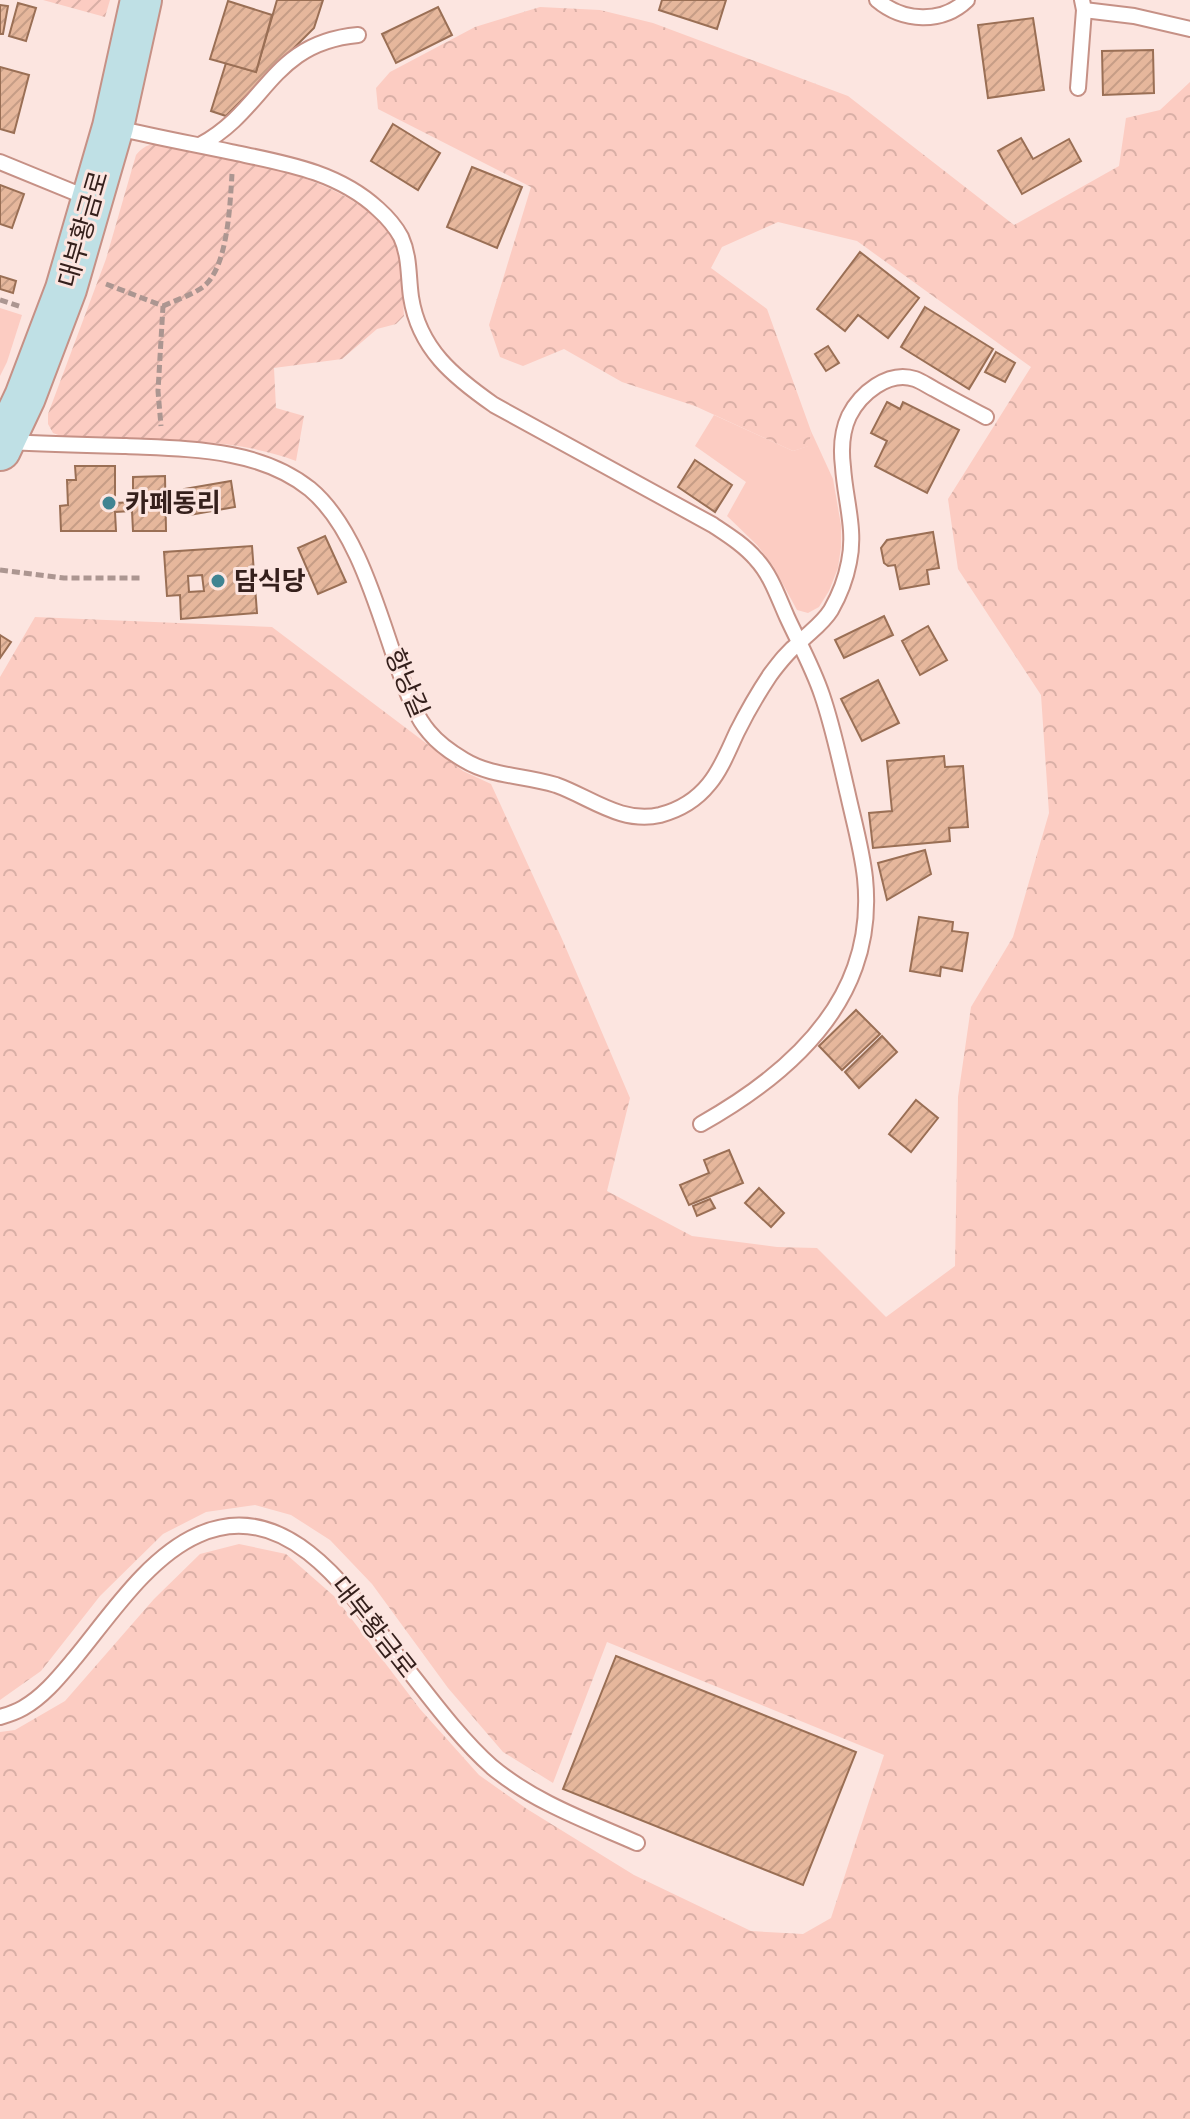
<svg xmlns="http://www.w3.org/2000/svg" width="1190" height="2119" viewBox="0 0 1190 2119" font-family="'Source Sans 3','Noto Sans KR',sans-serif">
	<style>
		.grass { fill: #fcccc2 }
		.forest { fill: url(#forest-crowns) }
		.garden { fill: url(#garden-furrows) }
		.building { fill: url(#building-hatch); stroke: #9a6f55; stroke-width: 2; fill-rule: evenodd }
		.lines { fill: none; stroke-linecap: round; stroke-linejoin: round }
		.lane-casing { stroke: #c69186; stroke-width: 18 }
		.secondary-casing { stroke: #c69186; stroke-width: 44 }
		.path { stroke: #ac9691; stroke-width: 5; stroke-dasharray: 8 4; stroke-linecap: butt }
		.lane { stroke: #fff; stroke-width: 14 }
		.secondary { stroke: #bfe0e5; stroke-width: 40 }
		.poi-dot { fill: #408492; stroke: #fce5e0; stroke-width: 3 }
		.labels { text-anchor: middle; stroke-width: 6; stroke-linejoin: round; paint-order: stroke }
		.street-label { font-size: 26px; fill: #35201c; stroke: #fce5e0 }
		.poi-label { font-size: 26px; font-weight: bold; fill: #35201c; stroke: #fce5e0; text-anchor: start }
	</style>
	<defs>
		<pattern id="forest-crowns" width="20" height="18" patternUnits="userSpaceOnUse" patternTransform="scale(2)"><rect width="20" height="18" fill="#fcccc2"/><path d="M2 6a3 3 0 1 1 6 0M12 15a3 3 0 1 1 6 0" fill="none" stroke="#d9afa6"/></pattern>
		<pattern id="garden-furrows" width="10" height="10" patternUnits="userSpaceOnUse" patternTransform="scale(2)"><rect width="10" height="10" fill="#fcccc2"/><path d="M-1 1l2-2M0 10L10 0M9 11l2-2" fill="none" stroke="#d9afa6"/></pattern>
		<pattern id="building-hatch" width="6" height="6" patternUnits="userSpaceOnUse" patternTransform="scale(2)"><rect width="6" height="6" fill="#e6b79c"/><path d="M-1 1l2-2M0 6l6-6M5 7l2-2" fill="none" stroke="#c69d86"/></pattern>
	</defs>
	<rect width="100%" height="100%" fill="#fce5e0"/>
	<g class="grass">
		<path d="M0,308L22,315L7,362L0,376Z"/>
		<path d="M714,415L793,451L808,446L811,431L833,479L841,525V547L838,568L829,591L819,607L808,613L797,610L773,566L757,545L727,516L746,482L695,446Z"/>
	</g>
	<path class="forest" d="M540,7L600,10L653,23L848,96L1014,225L1119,166L1126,118L1160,110L1190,82V2119H0V1732L15,1730L65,1701L154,1599L200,1554L239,1544L286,1554L335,1597L420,1709L479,1775L527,1809L634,1875L751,1931L803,1934L831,1918L884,1755L607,1642L553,1783L503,1752L448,1688L372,1584L330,1540L291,1515L255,1505L206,1512L163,1534L100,1596L41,1671L0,1700V677L35,617L272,627L463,771L491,784L562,939L630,1098L607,1191L692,1236L777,1247L817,1248L886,1317L955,1266L958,1097L971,1007L1013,937L1049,813L1041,695L958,569L948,499L1031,367L857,241L778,222L722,247L711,268L767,309L811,431L809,446L793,451L695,406L622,382L564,349L523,366L500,357L489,325L531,187L378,109L376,88L390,72L475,27Z"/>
	<g class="garden">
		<path d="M43,0H110L105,17Z"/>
		<path d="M167,143C233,159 362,177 396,244C406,264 402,294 404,316L396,324L377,329L342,359L274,368L276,408L304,416L296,461C249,443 198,441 148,439C119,437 90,436 61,436L53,433L48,424V414L106,259L136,155C145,144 153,143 167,143Z"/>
	</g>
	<g class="building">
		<path d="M277,0H323L314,28L226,116L211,111L226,63L256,72Z"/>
		<path d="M662,0H726L717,29L659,10Z"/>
		<path d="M228,1L272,15L256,72L210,59Z"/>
		<path d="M18,3L36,8L26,41L9,36Z"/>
		<path d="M0,5L8,6L3,34H0Z"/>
		<path d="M438,7L452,35L396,63L382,34Z"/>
		<path d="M1033,18L1044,90L988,98L978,25Z"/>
		<path d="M1153,50L1154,93L1103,95L1102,51Z"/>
		<path d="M0,67L29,75L14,133L0,129Z"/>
		<path d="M393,124L440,153L418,190L371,161Z"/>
		<path d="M1021,138L1033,159L1069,139L1081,161L1022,194L998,151Z"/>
		<path d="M472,167L522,187L497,248L447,227Z"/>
		<path d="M0,185L24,194L12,228L0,224Z"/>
		<path d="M860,252L919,298L888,338L858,315L845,331L817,309Z"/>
		<path d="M0,276L16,281L13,293L0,289Z"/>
		<path d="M925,307L993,349L969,389L901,347Z"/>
		<path d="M828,346L839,363L826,371L815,354Z"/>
		<path d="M996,352L1015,363L1005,382L985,372Z"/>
		<path d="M887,402L900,409L903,402L959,430L927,493L875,466L887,441L871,433Z"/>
		<path d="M695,460L732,485L715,512L678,487Z"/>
		<path d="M75,466H115V503L133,502V477L165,476L166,531H133L132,511L115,512L116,531H61L60,506L68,505L67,480H76Z"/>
		<path d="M231,481L235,507L189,515L184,489Z"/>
		<path d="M933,532L939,568L927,570L929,584L900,589L895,565L888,566L884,563L881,548L887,540Z"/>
		<path d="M325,536L346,582L318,594L298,548Z"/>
		<path d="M252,546L257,613L181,619L180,595L167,596L164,552ZM202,575L204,591L189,592L188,576Z"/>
		<path d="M884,616L893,635L844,658L835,640Z"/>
		<path d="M928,626L947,660L920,675L902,641Z"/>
		<path d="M0,635L11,642L0,658Z"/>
		<path d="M878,680L899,723L862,741L841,699Z"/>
		<path d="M944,756L945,767L963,766L968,827L949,828L950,841L873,848L869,813L892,811L887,761Z"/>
		<path d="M925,850L931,874L887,900L878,863Z"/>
		<path d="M919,917L953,922L952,931L968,933L962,971L941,967L940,976L910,971Z"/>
		<path d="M856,1010L880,1034L842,1070L819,1046Z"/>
		<path d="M882,1036L897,1052L859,1088L845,1072Z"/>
		<path d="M916,1100L938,1118L911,1152L889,1134Z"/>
		<path d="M729,1150L743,1183L689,1205L680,1185L709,1173L704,1160Z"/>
		<path d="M759,1188L784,1213L771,1227L745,1203Z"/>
		<path d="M710,1199L715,1208L697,1216L693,1206Z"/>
		<path d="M616,1656L856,1752L803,1885L563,1789Z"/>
	</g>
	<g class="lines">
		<g class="lane-casing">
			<g id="lane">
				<path d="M877,0C903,22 942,24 967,0"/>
				<path d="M1084,10L1134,16L1190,29"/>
				<path d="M1078,88L1084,10L1082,0"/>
				<path d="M117,128C155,137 193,144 231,152C283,163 337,171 378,209C387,217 395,226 401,237C410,257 408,276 411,297C419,349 454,377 494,405L713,525C728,535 744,545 756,559C771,575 778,597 787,617C799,643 813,668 822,695C833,727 840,761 848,795C854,822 862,850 865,878C868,908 865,939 855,967C830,1038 765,1088 701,1124"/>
				<path d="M200,145C267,109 270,43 358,35"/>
				<path d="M0,162L88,198"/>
				<path d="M8,442C47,444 87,445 126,446C188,449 259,448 310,489C358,529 379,615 400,673C407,692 415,716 429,732C438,743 452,753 464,760C492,777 525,775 556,785C590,797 621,824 660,815C679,810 697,799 709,784C721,770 729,749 737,732C747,712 758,693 770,675C779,663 788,651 800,642C810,632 823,623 831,610C839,596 846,578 849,562C856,530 845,499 843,467C841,451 842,431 849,416C860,394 888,370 915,379C921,381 928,386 934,389C952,399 969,408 986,417"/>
				<path d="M0,1717C7,1715 16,1712 23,1708C44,1696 59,1677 75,1658C109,1617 148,1557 198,1535C289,1493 356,1600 401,1661C428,1695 459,1738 492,1767C534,1802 587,1821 637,1843"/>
			</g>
		</g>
		<g class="secondary-casing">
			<path id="secondary" d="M0,450L25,397L66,289L113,127L141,0"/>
		</g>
		<g class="path">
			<path d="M106,284L163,306L158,391L161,426"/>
			<path d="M0,300L22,307"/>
			<path d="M163,306C176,300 192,295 203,287C228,268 230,204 232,174"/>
			<path d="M0,570L64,578H140"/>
		</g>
		<use href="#lane" class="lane"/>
		<use href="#secondary" class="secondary"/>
	</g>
	<g class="poi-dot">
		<circle cx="109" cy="503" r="8"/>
		<circle cx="218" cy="581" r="8"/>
	</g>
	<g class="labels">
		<g class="street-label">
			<text transform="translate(83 229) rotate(-74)" y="9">대부황금로</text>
			<text transform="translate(407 683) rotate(67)" y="9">항낭길</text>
			<text transform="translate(374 1627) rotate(52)" y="9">대부황금로</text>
		</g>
		<g class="poi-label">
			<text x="125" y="512">카페동리</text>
			<text x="234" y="590">담식당</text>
		</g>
	</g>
</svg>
